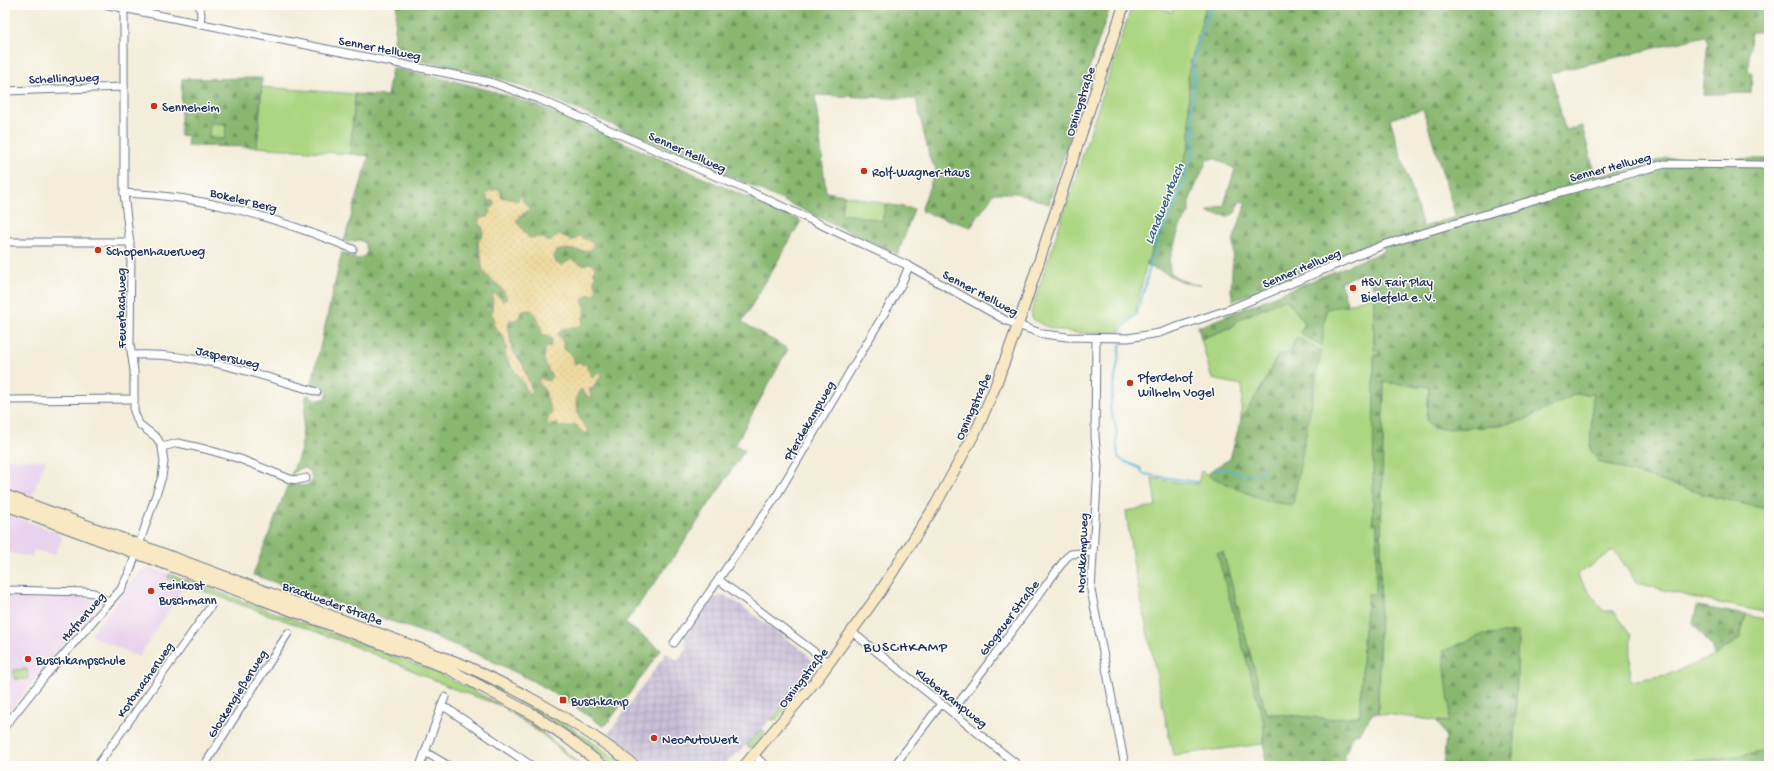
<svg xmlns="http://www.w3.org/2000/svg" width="1774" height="771" viewBox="0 0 1774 771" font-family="'Gochi Hand',sans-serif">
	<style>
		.built { fill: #e9d2ed }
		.industrial { fill: url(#industrial-grid) }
		.green { fill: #acd681; stroke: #648270 }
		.forest { fill: url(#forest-firs); stroke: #527366; fill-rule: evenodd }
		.sand { fill: url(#sand-dots); stroke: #84847e }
		.park { fill: url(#park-crowns); stroke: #648270 }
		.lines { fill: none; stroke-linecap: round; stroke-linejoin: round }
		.stream { stroke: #57b6d6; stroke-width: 2 }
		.street-casing { stroke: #677289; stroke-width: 9 }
		.secondary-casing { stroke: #677289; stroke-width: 12 }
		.street { stroke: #fff; stroke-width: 7 }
		.secondary { stroke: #f8e8c3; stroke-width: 10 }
		.poi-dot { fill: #c8321e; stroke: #fdfcf7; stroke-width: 1.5 }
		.labels { text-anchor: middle; stroke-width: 3; stroke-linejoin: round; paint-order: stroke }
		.street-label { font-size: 13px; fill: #1b2f5e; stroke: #fdfcf7 }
		.poi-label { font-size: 13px; fill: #1b2f5e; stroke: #fdfcf7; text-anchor: start }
		.water-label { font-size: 14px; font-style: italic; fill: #305e88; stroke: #fdfcf7 }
		.quarter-label { font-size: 15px; letter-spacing: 1px; fill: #1b2f5e; stroke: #fdfcf7 }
	</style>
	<defs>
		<pattern id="industrial-grid" width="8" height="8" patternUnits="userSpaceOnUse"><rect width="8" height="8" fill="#c9bfd7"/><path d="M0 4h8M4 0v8" fill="none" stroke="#aca4bb"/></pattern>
		<pattern id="forest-firs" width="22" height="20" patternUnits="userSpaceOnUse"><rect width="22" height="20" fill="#89b76f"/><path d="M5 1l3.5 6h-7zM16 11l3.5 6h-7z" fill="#6f955e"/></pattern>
		<pattern id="sand-dots" width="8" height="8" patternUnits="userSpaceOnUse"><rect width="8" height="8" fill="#eeda9e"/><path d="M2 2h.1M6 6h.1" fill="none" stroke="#ccbb8a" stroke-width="1.8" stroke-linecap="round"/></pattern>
		<pattern id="park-crowns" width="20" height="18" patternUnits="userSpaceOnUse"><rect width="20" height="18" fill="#acd681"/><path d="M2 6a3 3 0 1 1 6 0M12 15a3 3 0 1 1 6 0" fill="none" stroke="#93b872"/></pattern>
	</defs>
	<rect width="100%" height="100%" fill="#fdfcf7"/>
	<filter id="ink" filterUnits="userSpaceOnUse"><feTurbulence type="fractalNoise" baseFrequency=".025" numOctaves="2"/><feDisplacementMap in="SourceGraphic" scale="8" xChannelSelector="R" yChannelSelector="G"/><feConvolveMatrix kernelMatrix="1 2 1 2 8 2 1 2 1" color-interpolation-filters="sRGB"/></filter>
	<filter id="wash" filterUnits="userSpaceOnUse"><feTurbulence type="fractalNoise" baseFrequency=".012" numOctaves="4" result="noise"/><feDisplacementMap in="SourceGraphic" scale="16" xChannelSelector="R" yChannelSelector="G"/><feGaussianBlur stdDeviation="0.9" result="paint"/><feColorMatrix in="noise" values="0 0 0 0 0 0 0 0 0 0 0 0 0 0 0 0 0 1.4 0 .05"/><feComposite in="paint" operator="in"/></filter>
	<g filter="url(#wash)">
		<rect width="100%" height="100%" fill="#f3edd9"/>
		<g class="built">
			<path d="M5,459L46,460L33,494L36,498L5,487Z"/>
			<path d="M5,513L55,532L62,538L55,555L34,550L31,557L5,552Z"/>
			<path d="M151,568L169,574L168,578L185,584L139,657L90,635L140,572Z"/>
			<path d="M5,594L77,596L92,600L96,606L94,612L47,664L5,717Z"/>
		</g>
		<path class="industrial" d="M725,596L735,601L805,652L812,660L813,669L754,738L722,766H650L609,733L666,653L678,661L686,649L685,637L710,602L717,597Z"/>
		<g class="green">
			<path d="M1132,5H1150L1172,12L1174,5H1206L1189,107L1190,143L1146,266L1136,311L1119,328L1118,333C1090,333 1054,336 1032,318L1031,312Z"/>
			<path d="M262,87L355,94L350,154L257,147Z"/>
			<path d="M210,123L226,124L225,139L208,138Z"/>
			<path d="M844,195L886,204L882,221L841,213Z"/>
			<path d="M1374,294V349L1380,350V355L1374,354L1373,523L1377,524L1376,595L1368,594L1363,641L1360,716L1331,719L1266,713L1223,553H1218L1264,723V744L1173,755L1133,562L1126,511L1156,506L1152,478L1184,483L1198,484L1201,471L1265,501L1293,504L1297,337L1289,353L1278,355L1263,385L1241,419L1242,385L1212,379L1201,339L1232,327L1237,320L1286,299L1305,323L1326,316V309L1348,305Z"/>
			<path d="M1384,382L1429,387L1427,420L1433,428L1446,429L1497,426L1523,420L1576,394H1593L1590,449L1599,462L1707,495L1769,510V613L1699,599L1637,583L1614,550L1577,575L1603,611H1614L1631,635L1630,681L1667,675L1714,656L1740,638L1746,615L1769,620V751L1717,759L1635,764L1627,766H1512L1516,710L1518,632L1450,711L1448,722L1378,713Z"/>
			<path d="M169,574L431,670L469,688L502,706L454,689L398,664L341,641L168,578Z"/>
			<path d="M812,669L809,676L811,678L777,719L771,720Z"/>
			<path d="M465,671L512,692L554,716L627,766H614L566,729L509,696L464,672Z"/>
			<path d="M506,709L542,732L582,766H580L543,735Z"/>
			<path d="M762,729L765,733L752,747H748L746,745Z"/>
		</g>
		<g class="forest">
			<path d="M397,5H1111L1085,80L1080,104L1049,204L1016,193H994L971,227L921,211L936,168L930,160L916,99L815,95L826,192L844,195L841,213L882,221L886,204L914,209L898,254L726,174L539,93L504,80L467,70L393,55Z"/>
			<path d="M1206,5H1769V32H1751L1748,72H1752L1751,93L1703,94L1708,41L1705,36L1551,73L1565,130L1582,126L1596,177L1667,158L1769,159V510L1707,495L1599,462L1590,449L1593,394H1576L1524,420L1497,426L1446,429L1433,428L1427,420L1429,387L1384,382L1378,713H1373L1358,734L1355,733L1345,754V766H1265L1264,723L1217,553L1223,552L1266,713L1331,719L1360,716L1363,641L1368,594H1376L1377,524H1373L1374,354H1379L1380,350H1374V294L1381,291L1380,285L1373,287L1366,272L1340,282L1348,305L1326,309L1322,346L1300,333L1305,323L1286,299L1237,320L1232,327L1201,339L1198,326H1202L1384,251L1383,245L1369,243L1233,301L1231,290L1234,238L1246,203L1240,201L1235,213L1228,216L1208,213V211L1224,205L1235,169L1214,158L1207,160L1192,194L1189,201V213L1180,226L1169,262L1170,271L1176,277L1191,284L1200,285C1180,285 1166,270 1146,266L1190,143L1188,73ZM1423,109L1456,217L1423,227L1390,119Z"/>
			<path d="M392,68C448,79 501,91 554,112L801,221L742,322L788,349L735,445L745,450L676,554L625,623L661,650L607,724L603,726C577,708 551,690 523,676C437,632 344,606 253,575L289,482C299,486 316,490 311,473L305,468L298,469L291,476L301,449L306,396L309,395C322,407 334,394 323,385L317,384L311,387L342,252C351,257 364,265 367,250L365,243L360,240L349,242L344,241L369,156L350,154L355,94L387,96ZM497,189L501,192V197L515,201L522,200L527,204L526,213L518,217L516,221L529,238L545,239L550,242L555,239L575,240L584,252L563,248L556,251L554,256L556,263L563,265L576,263L583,265L589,263L593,268L596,276L594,279C595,288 589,294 582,300V303L568,328L559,331L557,334L564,349L571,355L575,364L591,375L593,378L599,372L601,374L594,383L593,390L591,388L589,389L590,393L586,395L581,389C570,398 579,420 587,429L581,431L575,423L569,427L554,423C551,410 551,394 539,386L551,379L552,377L549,371V347L551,346L552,339L547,335H543L537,316L531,310L522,311L520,315L510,320L508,324L512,350L522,363L533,392L529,395L520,375L509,365L504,338L493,324L495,320L492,314L493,303L503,302L507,299L505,291L494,283L482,268V260L477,244L478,240L483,235V229L480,225L484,217H488L492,212L489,210L495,205L490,191Z"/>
			<path d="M262,78L257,147L187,146L188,136L180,135L182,79ZM210,123L226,124L225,139L209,138Z"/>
			<path d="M1297,337L1321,351L1293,505L1265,501L1207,475L1213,469L1230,459L1241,419L1263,385L1278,355L1289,353Z"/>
			<path d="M1697,606L1746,615L1740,638L1714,656L1711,645L1693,623Z"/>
			<path d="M1518,632L1516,710L1512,766H1443L1446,737L1437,721L1448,722L1450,711L1443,651L1484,634Z"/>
			<path d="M1769,751V763L1756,766H1627L1635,764L1717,759Z"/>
		</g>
		<path class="sand" d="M498,189L501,192V197L518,201L519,197L522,194V200L529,208C525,214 519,215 516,221L529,238L541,237L550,242L559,234L570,240H575L579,236L593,243V247L590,250C578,253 568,246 556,251L554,256L556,263L563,265L571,259L583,265L589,263L596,266L593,272L596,276L594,279L597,291L593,295H588L582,300L586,309L581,326L563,329L557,334L563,342L564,349L571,355L575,364L579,362L582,364H587V368L593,378L599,372H602L600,378L595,383V386L593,387V391L591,388L589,389L591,396L588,397L581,389C571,399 578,419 587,429L588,432L585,434L581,431L575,424L569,427L564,426L560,428L557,423L552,425L547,424V420L552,413L545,391L538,381L540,378L548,381L552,377L544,361L545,348L551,346L552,339L547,335H543L537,316L531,310L522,311L518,319L510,320L508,324L512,350L522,363L533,393L529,395C523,377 508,368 505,352L507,349L504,338L493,324L495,320L492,314L493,293L500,297L503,302L507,299C504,285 490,282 483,270C481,266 482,260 481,254C478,245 476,242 483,235V229L479,222L480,218L488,217L491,212L489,210L495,205L494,201L488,200L486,194L489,191Z"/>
		<path class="park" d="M27,669L28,679H14V670Z"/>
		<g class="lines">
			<g class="stream">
				<path d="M1120,331C1125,324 1135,318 1138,310C1146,290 1156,227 1172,215L1193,154L1194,124L1192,112L1194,70L1192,65L1208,12L1213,5"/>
				<path d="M1121,343L1110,409L1116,428L1118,457L1123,461L1140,468L1143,474L1197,482"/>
				<path d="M1214,470C1230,465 1244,483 1263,469"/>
			</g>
		</g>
	</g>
	<g filter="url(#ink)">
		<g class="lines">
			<g class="street-casing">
				<g id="street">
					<path d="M108,5L490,82L541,100L747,190L909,266L1007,321L1043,334L1067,337L1128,338L1159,333L1230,309L1383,245L1550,195L1665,164L1769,165"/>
					<path d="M199,5L201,14L200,25"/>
					<path d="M5,91L124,87"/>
					<path d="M124,193C207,196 277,218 353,249"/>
					<path d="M5,242H130"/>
					<path d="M1096,338L1095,437L1098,466L1091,590L1125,766"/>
					<path d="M132,355C195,352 257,374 317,392"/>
					<path d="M5,400L134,399"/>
					<path d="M162,447L178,443L205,449L240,459L290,479L298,480L306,478"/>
					<path d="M719,580L829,663"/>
					<path d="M5,590L85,592L94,593L110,603"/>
					<path d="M852,632L1019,766"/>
					<path d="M674,643L776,497L901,285L909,266"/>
					<path d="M441,707L448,709L532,766"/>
					<path d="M952,712L1066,558L1071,554L1092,552"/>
					<path d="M5,726L45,676L121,589L130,571L162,477L164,462L162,447L157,438L139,424L134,411V371L130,344L131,253L124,193V10"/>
					<path d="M425,752L449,766"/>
					<path d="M754,755L766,766"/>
					<path d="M97,766L211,606"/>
					<path d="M204,766L288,633"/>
					<path d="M420,766L445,697"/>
					<path d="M894,766L941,704"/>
				</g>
			</g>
			<g class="secondary-casing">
				<g id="secondary">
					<path d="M5,495L464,665C526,693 582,725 635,766"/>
					<path d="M5,505L447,668L534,715L566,737L603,766"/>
					<path d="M744,766L818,678L880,592L936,504L978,427L995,387L1018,325L1124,5"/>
				</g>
			</g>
			<use href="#street" class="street"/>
			<use href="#secondary" class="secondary"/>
		</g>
	</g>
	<g class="poi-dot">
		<circle cx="154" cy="106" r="4"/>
		<circle cx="864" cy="171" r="4"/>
		<circle cx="98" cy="250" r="4"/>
		<circle cx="1353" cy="288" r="4"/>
		<circle cx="1130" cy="383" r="4"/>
		<circle cx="151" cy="591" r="4"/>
		<circle cx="28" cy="659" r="4"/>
		<rect x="559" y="696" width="8" height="8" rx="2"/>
		<circle cx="654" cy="738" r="4"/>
	</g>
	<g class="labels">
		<g class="street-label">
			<text transform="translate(380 47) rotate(11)" y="5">Senner Hellweg</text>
			<text transform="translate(64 77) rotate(-2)" y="5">Schellingweg</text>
			<text transform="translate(1079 101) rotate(-72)" y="5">Osningstraße</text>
			<text transform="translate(688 151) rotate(24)" y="5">Senner Hellweg</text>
			<text transform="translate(1610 166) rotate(-15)" y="5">Senner Hellweg</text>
			<text transform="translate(244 199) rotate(14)" y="5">Bokeler Berg</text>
			<text transform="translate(1301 267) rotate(-23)" y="5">Senner Hellweg</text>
			<text transform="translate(981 292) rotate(28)" y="5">Senner Hellweg</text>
			<text transform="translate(120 308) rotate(-90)" y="5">Feuerbachweg</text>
			<text transform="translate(228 356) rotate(13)" y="5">Jaspersweg</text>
			<text transform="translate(972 406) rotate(-66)" y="5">Osningstraße</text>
			<text transform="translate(808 420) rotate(-60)" y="5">Pferdekampweg</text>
			<text transform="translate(1081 553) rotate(-88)" y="5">Nordkampweg</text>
			<text transform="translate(333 602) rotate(20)" y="5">Brackweder Straße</text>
			<text transform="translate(82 616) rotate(-49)" y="5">Hafnerweg</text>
			<text transform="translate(1008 617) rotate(-53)" y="5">Glogauer Straße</text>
			<text transform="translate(802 677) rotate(-52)" y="5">Osningstraße</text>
			<text transform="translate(144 679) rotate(-55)" y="5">Korbmacherweg</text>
			<text transform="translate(236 693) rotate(-58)" y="5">Glockengießerweg</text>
			<text transform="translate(952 697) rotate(38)" y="5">Klaberkampweg</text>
		</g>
		<g class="poi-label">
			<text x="162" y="111">Senneheim</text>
			<text x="872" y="176">Rolf-Wagner-Haus</text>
			<text x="106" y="255">Schopenhauerweg</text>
			<text x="1361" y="286">HSV Fair Play<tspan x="1361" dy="15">Bielefeld e. V.</tspan></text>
			<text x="1138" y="381">Pferdehof<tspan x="1138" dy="15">Wilhelm Vogel</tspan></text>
			<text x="159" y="589">Feinkost<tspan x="159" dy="15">Buschmann</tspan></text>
			<text x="36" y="664">Buschkampschule</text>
			<text x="571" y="705">Buschkamp</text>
			<text x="662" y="743">NeoAutoWerk</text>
		</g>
		<g class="water-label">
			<text transform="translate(1163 203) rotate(-68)" y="5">Landwehrbach</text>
		</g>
		<g class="quarter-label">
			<text x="906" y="651">BUSCHKAMP</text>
		</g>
	</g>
	<rect width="1774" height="771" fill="none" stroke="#fdfcf7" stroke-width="20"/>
</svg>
